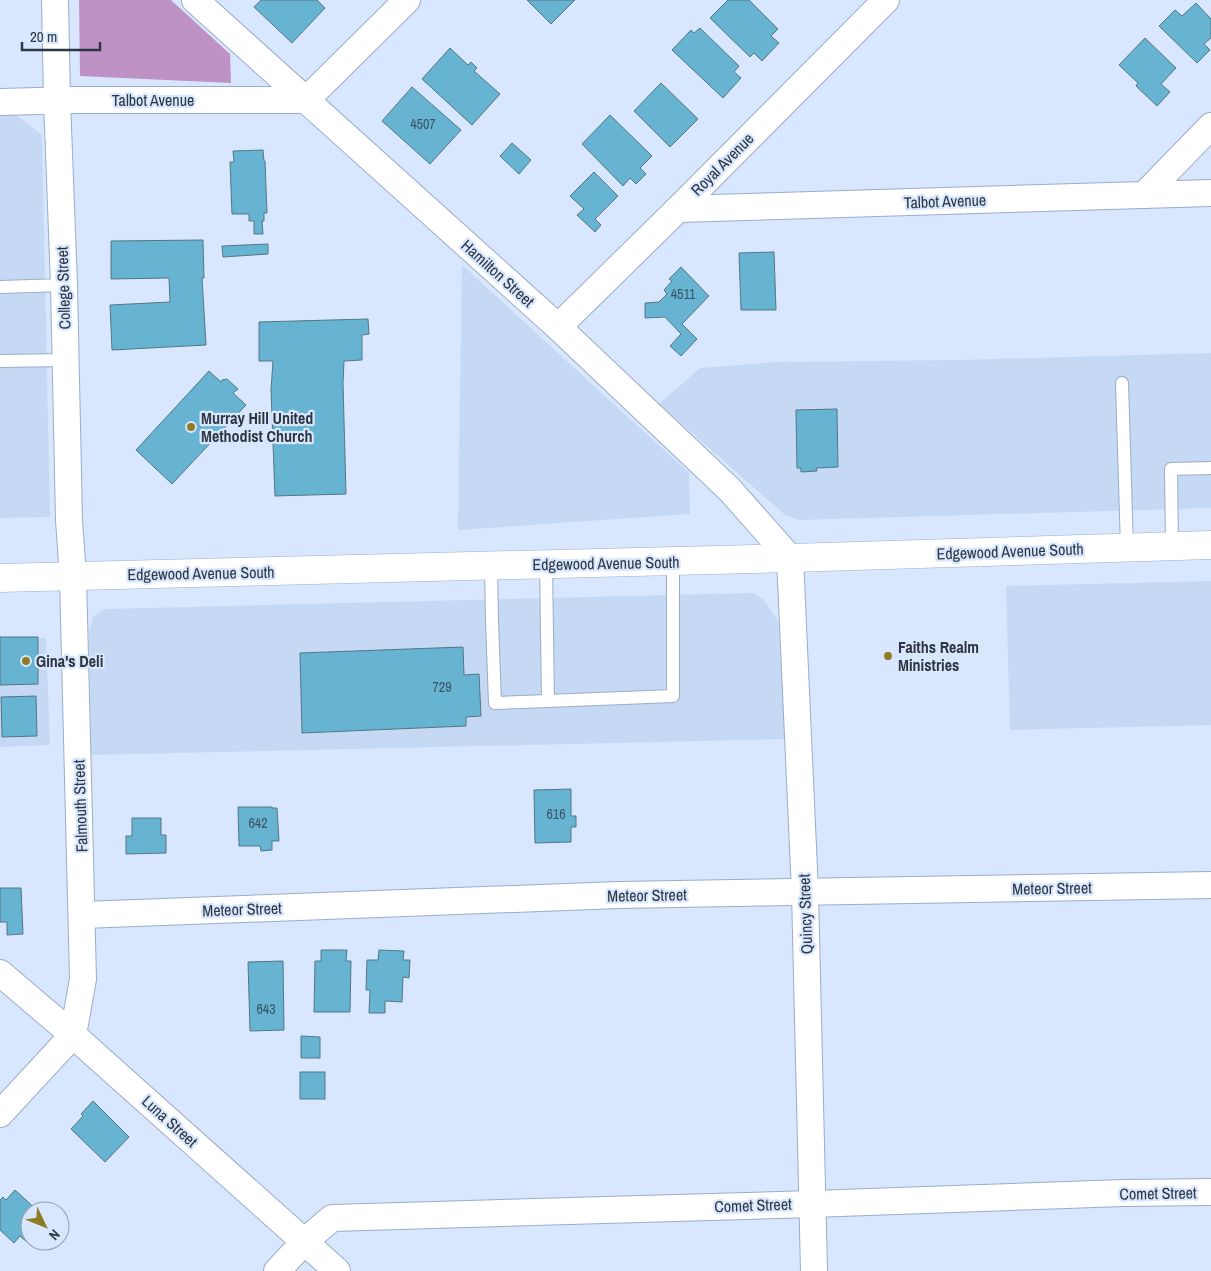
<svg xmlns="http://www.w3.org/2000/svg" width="1211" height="1271" viewBox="0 0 1211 1271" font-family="'Archivo Narrow',sans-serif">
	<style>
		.built { fill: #c5d8f4 }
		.forest { fill: #be92c5 }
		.building { fill: #66b3d2; stroke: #547684 }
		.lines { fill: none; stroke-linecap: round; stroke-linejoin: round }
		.lane-casing { stroke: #9aadc8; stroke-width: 14 }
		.street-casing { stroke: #9aadc8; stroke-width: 28 }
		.secondary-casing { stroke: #9aadc8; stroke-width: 29 }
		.lane { stroke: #fff; stroke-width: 12 }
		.street { stroke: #fff; stroke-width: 26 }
		.secondary { stroke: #fff; stroke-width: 28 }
		.poi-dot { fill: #8d7c22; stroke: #d8e7fe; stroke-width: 2 }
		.labels { text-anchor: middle; stroke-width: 4.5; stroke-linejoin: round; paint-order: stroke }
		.number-label { font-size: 14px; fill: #3c5565 }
		.street-label { font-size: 16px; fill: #2e3641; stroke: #d8e7fe }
		.poi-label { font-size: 16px; font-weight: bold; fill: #2e3641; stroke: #d8e7fe; text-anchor: start }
	</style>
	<rect width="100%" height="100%" fill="#d8e7fe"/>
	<g class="built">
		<path d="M0,115H16L42,135L50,517L0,518Z"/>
		<path d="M462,265L689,473L690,514L458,530Z"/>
		<path d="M1211,353V508L799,520L785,515L659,404L700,368L776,362L958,360Z"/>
		<path d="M1211,581V725L1010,730L1006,586Z"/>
		<path d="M753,593L764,600L778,621L786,739L91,755L89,632L93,617L106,609Z"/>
		<path d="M46,638L50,745L0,747V639Z"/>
	</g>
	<path class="forest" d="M79,0H171L230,54L231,83L80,76Z"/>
	<g class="building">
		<path d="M261,0H317L325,8L292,43L254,7Z"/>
		<path d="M527,0H575L551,24Z"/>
		<path d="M728,0H749L778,29L771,36L779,43L762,61L754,53L750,57L710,18Z"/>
		<path d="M1196,3L1211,19V38L1204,44L1210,50L1197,63L1159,26L1175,10L1182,16Z"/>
		<path d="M700,28L739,66L734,72L741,78L723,98L672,50L691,30L694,33Z"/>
		<path d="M1145,38L1176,68L1161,84L1170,92L1157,106L1136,86L1138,83L1119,65Z"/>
		<path d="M450,48L468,65L471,62L477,68L474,71L500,94L472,125L422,79Z"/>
		<path d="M661,83L698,119L670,147L634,111Z"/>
		<path d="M412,87L461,130L430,164L382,121Z"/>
		<path d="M610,115L652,156L640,168L646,174L636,184L630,178L623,186L582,144Z"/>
		<path d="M512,143L531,160L519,174L500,156Z"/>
		<path d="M263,150L264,161H265L267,213H264V221H262L263,234H254V221H249V214H232L230,162H234L233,151Z"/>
		<path d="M594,172L618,196L595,219L601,225L595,232L577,215L584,209L570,196Z"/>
		<path d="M203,240L204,278H202L206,345L112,350L110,305L170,302L169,278L111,279V241Z"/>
		<path d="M268,244V254L223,257L222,246Z"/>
		<path d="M774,252L776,310H741L739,253Z"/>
		<path d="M681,267L709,296L682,324L697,339L681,356L670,346L681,334L665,317L645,318V303L659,302L667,294L664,290L672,281L669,279Z"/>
		<path d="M368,319L369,334L362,335V360L344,361L343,383L346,494L275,496L271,390L273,361H259V322Z"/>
		<path d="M209,371L221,382L222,380L227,379L238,389L233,393L246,405L172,484L136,450Z"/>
		<path d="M837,409L838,467L816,468L817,471L801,472V468H797L796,410Z"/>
		<path d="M0,637H38V684L0,685Z"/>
		<path d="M463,647L464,675L479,674L481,716L466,717V726L302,733L300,653Z"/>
		<path d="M36,696L37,736L2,737L1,697Z"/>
		<path d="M571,789V816H576V827H571V842L535,843L534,790Z"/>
		<path d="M238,807H272V808H277L279,841H272V850L261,851L260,846H239Z"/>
		<path d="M132,818H161V835H166V853L126,854V836H132Z"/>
		<path d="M0,888H21L23,934L7,935V922H0Z"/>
		<path d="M321,950H347L346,961H351L350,1012H314L315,961H321Z"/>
		<path d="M379,950L404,951L403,960H410L409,978L403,977L402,1002L385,1001V1013H369L370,990H366L367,960H378Z"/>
		<path d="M283,961L284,1030L250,1031L248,962Z"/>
		<path d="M301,1036L320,1037V1058H301Z"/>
		<rect x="300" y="1072" width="25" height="27"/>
		<path d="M93,1101L129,1137L105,1162L71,1129L83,1116L81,1114Z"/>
		<path d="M15,1190L38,1211H30V1225L27,1228L30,1231V1238L27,1242L20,1236L14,1243L0,1230V1200L3,1197L6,1200Z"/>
	</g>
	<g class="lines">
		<g class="lane-casing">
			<g id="lane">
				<path d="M0,287L64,285"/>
				<path d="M0,361L65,360"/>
				<path d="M1122,383L1127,548"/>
				<path d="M1172,546L1171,469L1211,468"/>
				<path d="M546,564L548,701L673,696V561"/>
				<path d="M491,566L492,621L495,703L548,701"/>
			</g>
		</g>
		<g class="street-casing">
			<g id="street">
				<path d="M195,0L558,327L730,490L790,558L805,892L814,1271"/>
				<path d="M0,102L75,100H306L407,0"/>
				<path d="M1144,195L1211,126"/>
				<path d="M678,209L1211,193"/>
				<path d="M558,327L678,209L886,0"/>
				<path d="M83,915L619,895L1211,885"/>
				<path d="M0,973L73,1035L337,1271"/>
				<path d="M0,1114L73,1035L83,979L73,577L69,520L64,285L57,100L55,0"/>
				<path d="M277,1271L305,1241L332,1218L812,1204L1123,1193L1211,1192"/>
			</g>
		</g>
		<g class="secondary-casing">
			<path id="secondary" d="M0,578L790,558L1211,545"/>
		</g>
		<use href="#lane" class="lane"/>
		<use href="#street" class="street"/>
		<use href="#secondary" class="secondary"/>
	</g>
	<g class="poi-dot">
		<circle cx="191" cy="427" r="5"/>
		<circle cx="888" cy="656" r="5"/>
		<circle cx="26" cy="661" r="5"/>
	</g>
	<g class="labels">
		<g class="number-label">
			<text x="423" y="129">4507</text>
			<text x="683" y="299">4511</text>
			<text x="442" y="692">729</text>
			<text x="556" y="819">616</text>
			<text x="258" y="828">642</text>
			<text x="266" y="1014">643</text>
		</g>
		<g class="street-label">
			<text x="153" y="106">Talbot Avenue</text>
			<text transform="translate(722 164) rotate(-45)" y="6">Royal Avenue</text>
			<text transform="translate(945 201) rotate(-2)" y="6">Talbot Avenue</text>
			<text transform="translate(498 273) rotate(42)" y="6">Hamilton Street</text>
			<text transform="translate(63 288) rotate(-92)" y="6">College Street</text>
			<text transform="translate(1010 551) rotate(-2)" y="6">Edgewood Avenue South</text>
			<text transform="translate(606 563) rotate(-1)" y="6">Edgewood Avenue South</text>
			<text transform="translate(201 573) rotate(-1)" y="6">Edgewood Avenue South</text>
			<text transform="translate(80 806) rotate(-92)" y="6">Falmouth Street</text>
			<text transform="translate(1052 888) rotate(-1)" y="6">Meteor Street</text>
			<text transform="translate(647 895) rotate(-1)" y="6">Meteor Street</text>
			<text transform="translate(242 909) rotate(-2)" y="6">Meteor Street</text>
			<text transform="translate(805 914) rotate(-92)" y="6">Quincy Street</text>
			<text transform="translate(170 1121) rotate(42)" y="6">Luna Street</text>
			<text transform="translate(1158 1193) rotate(-1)" y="6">Comet Street</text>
			<text transform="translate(753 1205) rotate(-2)" y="6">Comet Street</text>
		</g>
		<g class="poi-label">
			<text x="201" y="424">Murray Hill United<tspan x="201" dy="18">Methodist Church</tspan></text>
			<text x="898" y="653">Faiths Realm<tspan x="898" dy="18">Ministries</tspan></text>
			<text x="36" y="667">Gina's Deli</text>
		</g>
	</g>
	<g transform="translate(45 1226) rotate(133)"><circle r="24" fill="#d8e7fe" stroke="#94a0b2"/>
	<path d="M0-4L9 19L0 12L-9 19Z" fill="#8d7c22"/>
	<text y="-8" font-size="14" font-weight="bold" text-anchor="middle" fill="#2e3641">N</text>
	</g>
	<path d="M22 42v8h78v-8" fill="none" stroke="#2e3641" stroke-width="2.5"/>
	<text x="30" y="42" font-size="15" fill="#2e3641" stroke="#d8e7fe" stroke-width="4" paint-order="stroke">20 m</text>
</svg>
